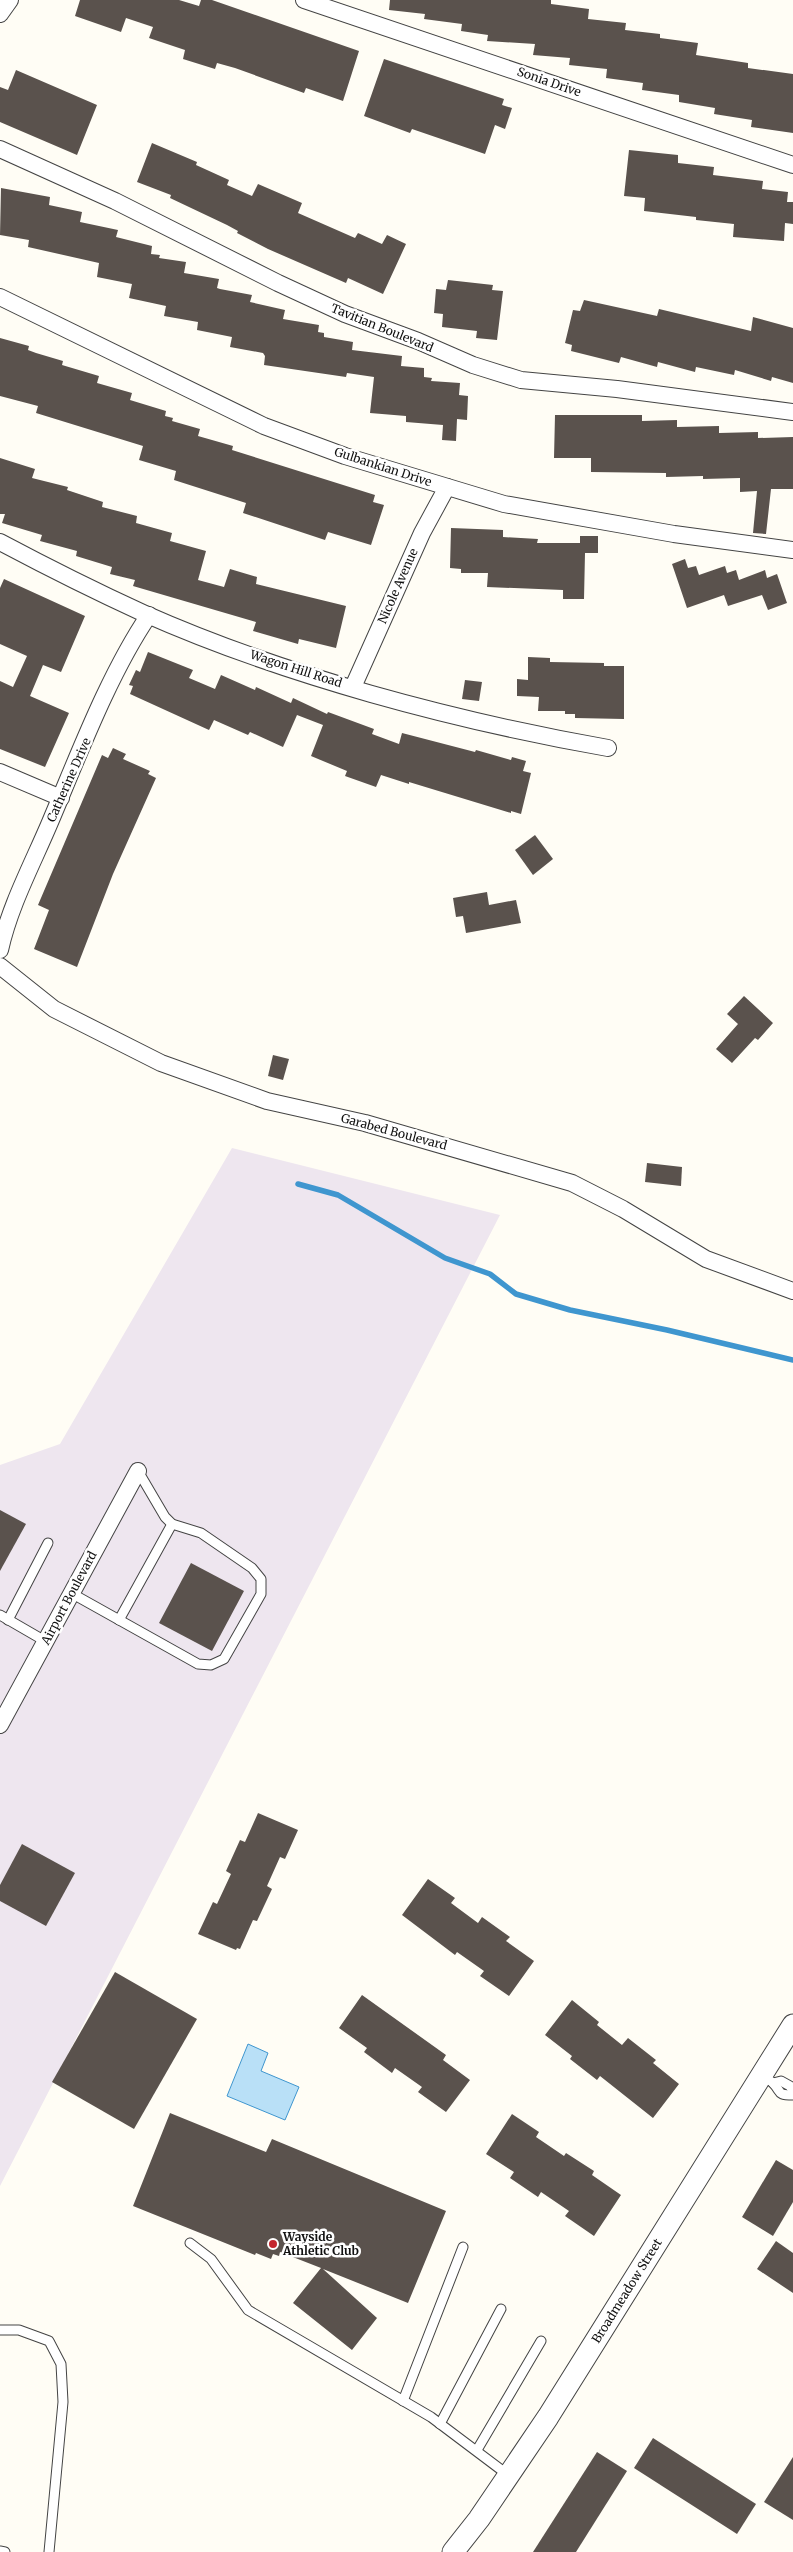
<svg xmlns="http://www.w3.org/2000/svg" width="793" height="2552" viewBox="0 0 793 2552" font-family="Merriweather,serif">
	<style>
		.industrial { fill: #eee6ef }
		.water { fill: #b9e0f7; stroke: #3f96cf }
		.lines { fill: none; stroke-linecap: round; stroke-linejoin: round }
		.stream { stroke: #3f96cf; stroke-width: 5.5 }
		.building { fill: #5a524d }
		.service-casing { stroke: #444; stroke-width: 11 }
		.minor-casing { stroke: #444; stroke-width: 18 }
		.tertiary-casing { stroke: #444; stroke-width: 23 }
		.service { stroke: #fff; stroke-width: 9 }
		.minor { stroke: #fff; stroke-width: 16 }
		.tertiary { stroke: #fff; stroke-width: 21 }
		.poi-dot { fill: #c4262e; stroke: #fff; stroke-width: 2 }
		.labels { text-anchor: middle; stroke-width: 5; stroke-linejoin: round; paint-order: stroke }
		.street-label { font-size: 12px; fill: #111; stroke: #fff }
		.poi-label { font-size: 12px; font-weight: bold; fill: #111; stroke: #fff; text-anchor: start }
	</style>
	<rect width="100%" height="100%" fill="#fffdf5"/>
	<path class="industrial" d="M232,1148L500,1215L0,2186V1465L60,1444Z"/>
	<path class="water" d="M248,2044L268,2053L261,2071L299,2087L285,2120L227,2096Z"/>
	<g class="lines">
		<path class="stream" d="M298,1184L338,1195L445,1258L490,1274L516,1294L570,1310L667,1330L793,1360"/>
	</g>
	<g class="building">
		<path d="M80,0H179L199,6L201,0H212L359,51L343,101L306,88L304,93L235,68L217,63L215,69L183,59L185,50L149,38L153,27L126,18L121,32L75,16Z"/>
		<path d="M390,0H551V4L589,9L588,19L626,23L625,30L660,34V38L698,43L696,55L748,63V68L793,74V133L751,127L752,120L714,114L715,108L679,102V95L642,90L643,83L606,78L607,69L569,65L570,58L533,55L535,44L487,41L488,35L461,31L462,24L424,19L425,14L389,10Z"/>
		<path d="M384,59L504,99L502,105L512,108L505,129L495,125L485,154L412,129L410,133L364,116Z"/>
		<path d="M16,70L97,105L77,155L0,122V87L8,90Z"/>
		<path d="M152,143L197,162L196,165L229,180L227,185L252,196L258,184L302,203L298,213L355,238L358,233L382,244L387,235L406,244L383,294L348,278L346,283L268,249L237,233L238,231L227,225L170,198L171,195L137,182Z"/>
		<path d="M629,150L678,155V163L714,167L713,175L763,181L762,189L788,192L787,202H793V224L785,223L784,241L733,237L734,224L696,220V217L644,211L645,198L624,196Z"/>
		<path d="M1,188L50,197L49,205L82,212L80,222L118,230L116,237L152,246L151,254L160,255L159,258L186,262L184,273L219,279L217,288L220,289L252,295L250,302L285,310L283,319L319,325L318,332L324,333V337L353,342L352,350L402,356L401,366L424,368V377L432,378L431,381L460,383L459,395L468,396L467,420L457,419L456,441L442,440L443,425L406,422V416L370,413L374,377L347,373L346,377L264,365L265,356L263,353L230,347L232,337L197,330L198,322L164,316L166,306L129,298L132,284L97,277L99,263L28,247L29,240L0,235Z"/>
		<path d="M448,280L493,285L492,290L503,291L497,340L476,338L477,331L442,327L443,314L434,313L436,289L446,290Z"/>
		<path d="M584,300L657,316L659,309L751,331L753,317L793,328V383L772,377L771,381L735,370L734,375L696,367L695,372L658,362L657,367L621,357L619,363L571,351L572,345L565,343L573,310L580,311Z"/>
		<path d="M0,338L29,346L28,350L36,353L63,361L62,365L99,376L97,383L132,393L130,400L166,411L165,416L173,418L172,421L200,429L198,436L233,446L232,450L375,495L373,502L384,505L371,545L328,532L325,540L243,513L246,503L174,480L176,471L139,460L143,446L36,413L38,406L0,396Z"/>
		<path d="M555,415H642V421L677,420V427L719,426V433L758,432V438L793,437V489H771L766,534L753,533L757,491L740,492V478L703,479V476L666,477V473L591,472V458H554Z"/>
		<path d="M0,458L35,469L32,478L68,487L67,490L103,502L102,507L137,516L136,523L172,533L170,541L206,551L198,580L224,587L230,569L257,577L256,584L346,606L336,648L299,639L298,644L253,631L256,622L133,586L135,580L110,574L112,567L76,556L77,551L40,541L42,535L2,523L5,514H0Z"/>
		<path d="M451,528L503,530V537L538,539L537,543H580V536H598V553H585L584,599H563V590L487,587L488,573H461V569L450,568Z"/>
		<path d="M685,559L688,568L696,566L699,575L725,566L727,573L736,570L739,580L765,570L767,578L777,574L787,603L768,610L762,595L728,606L724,595L687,608L672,564Z"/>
		<path d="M4,579L85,616L61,672L43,665L30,696L69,713L45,767L0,749V681L13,687L27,656L0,644V588Z"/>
		<path d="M148,652L193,670L189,678L215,689L221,675L255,690L256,687L291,703L293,698L327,714L328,712L374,729L372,734L399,744L402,733L475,752L476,750L511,760L512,757L526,761L523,771L531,773L521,814L511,811V813L409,782V784L381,775L376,787L345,776L347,771L311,756L323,725L297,715L283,747L250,732L248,735L214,720L209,730L130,694L133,686L129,685L136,670L140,672Z"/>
		<path d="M528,657L550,658V662L604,663V666H624V719L575,718V714H565V711H538L539,697L517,696V679L528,680Z"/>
		<path d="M465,680L482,682L479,701L462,699Z"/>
		<path d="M113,748L126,754L123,759L150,771L148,774L156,778L113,874L77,967L34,949L49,910L38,905L102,755L108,758Z"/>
		<path d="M535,835L553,859L533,875L515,850Z"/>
		<path d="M487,892L489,905L516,900L521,923L466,933L463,916L456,917L453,898Z"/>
		<path d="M744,996L773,1023L758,1040L755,1038L732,1063L716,1049L738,1024L727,1014Z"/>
		<path d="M273,1055L289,1059L283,1080L268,1076Z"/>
		<path d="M647,1163L682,1167L681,1186L645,1182Z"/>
		<path d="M0,1510L26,1524L0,1571Z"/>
		<path d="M191,1563L244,1591L212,1651L159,1623Z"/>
		<path d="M258,1813L298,1830L285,1859L280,1857L267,1886L272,1889L257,1921L253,1920L240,1949L237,1948L236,1950L198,1934L213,1902L217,1904L231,1874L226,1871L240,1840L245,1842Z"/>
		<path d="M22,1844L75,1873L46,1926L0,1901V1885Z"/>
		<path d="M428,1879L455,1898L451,1903L478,1923L482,1917L510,1937L506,1941L534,1961L509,1996L480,1976L484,1971L457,1952L455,1955L402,1915Z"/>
		<path d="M115,1972L197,2019L134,2129L52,2082Z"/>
		<path d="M362,1995L446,2055L443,2060L470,2080L446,2112L418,2092L422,2087L395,2068L392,2073L364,2052L367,2048L339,2028Z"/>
		<path d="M572,2000L599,2022L597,2025L622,2045L628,2038L656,2060L653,2063L679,2084L653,2118L600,2076L597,2080L570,2059L572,2056L545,2035Z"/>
		<path d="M170,2113L266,2152L272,2139L446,2211L408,2303L323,2269L377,2318L352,2350L293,2303L321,2268L280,2252L279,2256L273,2254L271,2259L256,2253L255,2255L133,2206Z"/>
		<path d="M512,2114L539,2132L536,2137L564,2156L566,2153L594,2171L592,2175L621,2195L594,2236L565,2216L569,2211L541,2192L538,2197L510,2178L514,2172L486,2154Z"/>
		<path d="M776,2160L793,2170V2202L773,2236L742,2217Z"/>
		<path d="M776,2241L793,2253V2293L757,2269Z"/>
		<path d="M653,2438L756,2504L737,2534L634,2468Z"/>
		<path d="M597,2452L627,2471L576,2552H533Z"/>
		<path d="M793,2457V2520L764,2502Z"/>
	</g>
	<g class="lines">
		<g class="service-casing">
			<g id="service">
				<path d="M71,1593L198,1664L211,1665L224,1659L261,1594V1579L252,1568L201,1533L172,1524L165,1517L138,1471"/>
				<path d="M0,1615L45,1641"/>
				<path d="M8,1620L48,1543"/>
				<path d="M119,1620L172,1524"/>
				<path d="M761,2076C764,2078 770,2080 773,2083C782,2092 776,2095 793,2095"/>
				<path d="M773,2083L781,2081L790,2086L793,2091"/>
				<path d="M190,2243L211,2259L248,2310L431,2417L508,2475"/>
				<path d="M0,2330H19L49,2341L61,2364L63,2402L49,2552"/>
				<path d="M403,2401L463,2247"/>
				<path d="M440,2424L501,2309"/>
				<path d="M477,2450L541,2341"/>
				<path d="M0,2551L5,2552"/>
			</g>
		</g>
		<g class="minor-casing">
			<g id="minor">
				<path d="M304,0L793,165"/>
				<path d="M0,14L10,0"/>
				<path d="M0,149L115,201L278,283L345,314L418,341L473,365L521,380L617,389L793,412"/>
				<path d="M0,297L264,426L345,456L504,504L674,534L793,550"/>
				<path d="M0,542C47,567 95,591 143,613C285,676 455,721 608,748"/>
				<path d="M353,687L422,533L447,487"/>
				<path d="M0,772L61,798"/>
				<path d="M0,950C10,905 33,863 51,820C79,754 109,674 149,615"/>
				<path d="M0,966L54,1009L161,1063L267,1101L365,1123L572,1183L623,1209L706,1259L793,1291"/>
				<path d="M0,1725L138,1471"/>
			</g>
		</g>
		<g class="tertiary-casing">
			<path id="tertiary" d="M453,2552L479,2519L548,2417L793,2025"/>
		</g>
		<use href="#service" class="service"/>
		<use href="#minor" class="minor"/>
		<use href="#tertiary" class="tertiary"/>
	</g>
	<circle class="poi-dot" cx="273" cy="2244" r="5"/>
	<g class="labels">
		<g class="street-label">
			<text transform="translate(549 82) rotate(19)" y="4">Sonia Drive</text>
			<text transform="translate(382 328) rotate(22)" y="4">Tavitian Boulevard</text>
			<text transform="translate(383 467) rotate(18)" y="4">Gulbankian Drive</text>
			<text transform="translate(398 586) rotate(-66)" y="4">Nicole Avenue</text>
			<text transform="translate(296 669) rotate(18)" y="4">Wagon Hill Road</text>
			<text transform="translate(69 780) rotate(-66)" y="4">Catherine Drive</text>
			<text transform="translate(394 1132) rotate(15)" y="4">Garabed Boulevard</text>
			<text transform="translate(69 1598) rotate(-62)" y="4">Airport Boulevard</text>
			<text transform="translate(627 2291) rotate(-58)" y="4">Broadmeadow Street</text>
		</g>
		<g class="poi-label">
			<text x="283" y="2241">Wayside<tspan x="283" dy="14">Athletic Club</tspan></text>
		</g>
	</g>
</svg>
